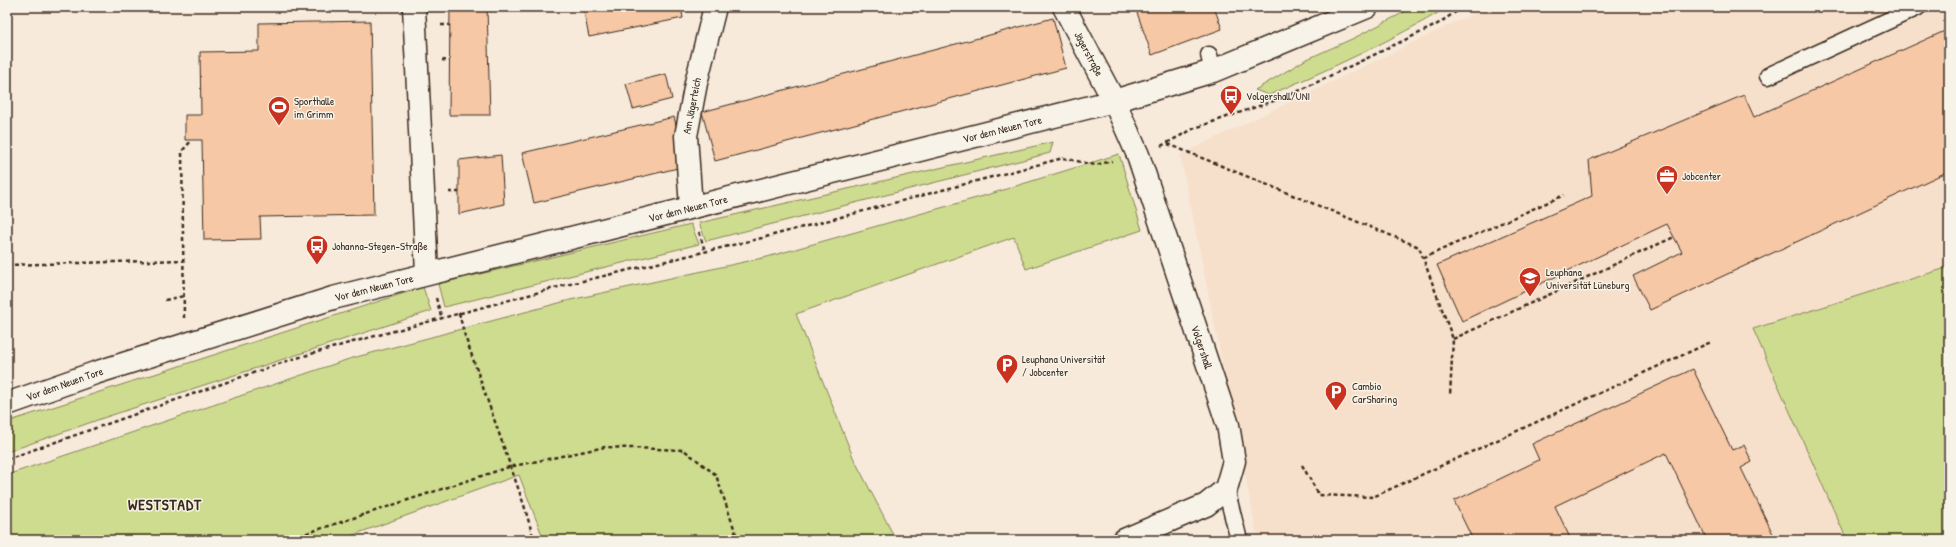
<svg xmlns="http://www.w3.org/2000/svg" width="1956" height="547" viewBox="0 0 1956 547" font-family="'Patrick Hand',sans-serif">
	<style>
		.built { fill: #f7e0cb }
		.green { fill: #cedc8f; stroke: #848356 }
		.building { fill: #f6c8a5; stroke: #3b2a1e }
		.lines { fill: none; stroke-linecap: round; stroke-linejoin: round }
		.lane-casing { stroke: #3b2a1e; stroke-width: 19 }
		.street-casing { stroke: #3b2a1e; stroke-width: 25 }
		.secondary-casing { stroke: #3b2a1e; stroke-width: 25 }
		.path { stroke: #3b2a1e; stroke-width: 2.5; stroke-dasharray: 4 3; stroke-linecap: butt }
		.lane { stroke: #f7f3e8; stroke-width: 16 }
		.street { stroke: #f7f3e8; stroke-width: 22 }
		.secondary { stroke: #f7f3e8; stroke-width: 22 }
		.labels { text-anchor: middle; stroke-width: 3; stroke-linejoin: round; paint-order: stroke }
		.street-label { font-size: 11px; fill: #3b2a1e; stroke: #f7f3e8 }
		.poi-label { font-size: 11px; fill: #3b2a1e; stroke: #f7f3e8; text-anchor: start }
		.district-label { font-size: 15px; font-weight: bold; letter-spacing: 1px; fill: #3b2a1e; stroke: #f7f3e8 }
	</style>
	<rect width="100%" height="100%" fill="#f7eadb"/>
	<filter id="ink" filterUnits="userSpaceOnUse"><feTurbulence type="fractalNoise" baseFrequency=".025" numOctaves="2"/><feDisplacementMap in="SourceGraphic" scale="8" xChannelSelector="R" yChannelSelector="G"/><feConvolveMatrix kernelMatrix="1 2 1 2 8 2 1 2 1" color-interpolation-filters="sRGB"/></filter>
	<g filter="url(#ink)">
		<path class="built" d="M1486,7H1949V267L1753,330L1847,540H1258L1180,155Z"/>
		<g class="green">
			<path d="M1414,7H1448C1391,41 1330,69 1269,95L1255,90L1305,60L1354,38Z"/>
			<path d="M1053,142L1050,153L706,241L699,223Z"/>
			<path d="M1119,154L1142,230L1026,269L1014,237L796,314L853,457L896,540H544L519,475L339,540H7V475L349,359L570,300L767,257L987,195Z"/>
			<path d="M691,224L699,244L444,307L438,284Z"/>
			<path d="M1949,267V540H1847L1753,329Z"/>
			<path d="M423,287L431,311L106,417L7,452V422Z"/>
		</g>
		<g class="building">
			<path d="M450,7H487L490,115H449Z"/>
			<path d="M583,7H681L683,18L589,37Z"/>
			<path d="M1135,7H1214L1222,29L1152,55Z"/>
			<path d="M1053,18L1066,68L715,161L702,112Z"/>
			<path d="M370,21L374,215L260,217L261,239L204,240L202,140H185V115H201L200,52L259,51V23Z"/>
			<path d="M1949,29V171L1650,310L1633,276L1682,252L1667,224L1462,321L1437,265L1592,196L1589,160L1744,95L1754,117Z"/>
			<path d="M666,74L672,99L633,109L626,84Z"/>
			<path d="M674,117L686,166L534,203L522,153Z"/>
			<path d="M501,155L504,204L459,214V160Z"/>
			<path d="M1693,369L1732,450L1744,445L1752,462L1741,468L1774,536L1765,540H1707L1666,453L1555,506L1571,540H1473L1454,501L1539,460L1532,444Z"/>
		</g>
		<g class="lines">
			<g class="lane-casing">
				<g id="lane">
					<path d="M1209,55L1213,71"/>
					<path d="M1768,76L1918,7"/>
					<path d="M1226,489L1239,540"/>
				</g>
			</g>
			<g class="street-casing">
				<g id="street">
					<path d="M414,7L427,273"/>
					<path id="s1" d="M1064,7L1114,101L1138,155L1228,425L1234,461L1226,489L1206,505L1124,540"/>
					<path id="s2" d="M691,207L686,136L696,83L715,7"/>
				</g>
			</g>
			<g class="secondary-casing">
				<g id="secondary">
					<path id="s3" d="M7,404L95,373L333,298L1114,101L1213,71L1367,7"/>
				</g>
			</g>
			<g class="path">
				<path d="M441,25H450"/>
				<path d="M442,60L450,61"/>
				<path d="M1168,144L1419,247L1453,339L1450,396"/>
				<path d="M1161,146L1195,128L1288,96L1436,25L1463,7"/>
				<path d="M449,192H459"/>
				<path d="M699,232L705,251"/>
				<path d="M1423,258L1564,195"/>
				<path d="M7,265L184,260"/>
				<path d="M436,298L442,319"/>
				<path d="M165,300L184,296"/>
				<path d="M459,313L464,333L524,505L534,540"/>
				<path d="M184,318L182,151L192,140"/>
				<path d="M1453,339L1674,237"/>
				<path d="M7,459L290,360L349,343L562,286L762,238L1063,158L1095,165L1112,161"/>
				<path d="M1302,465L1319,495L1373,497L1711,342"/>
				<path d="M286,540L509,467L605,447L684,450L716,475L738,540"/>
			</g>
			<use href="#lane" class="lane"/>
			<use href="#street" class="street"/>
			<use href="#secondary" class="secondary"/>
		</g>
	</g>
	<defs>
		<g id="bus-pin" transform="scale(1.15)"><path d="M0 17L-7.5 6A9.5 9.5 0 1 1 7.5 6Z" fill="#c8321e" stroke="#f7f3e8"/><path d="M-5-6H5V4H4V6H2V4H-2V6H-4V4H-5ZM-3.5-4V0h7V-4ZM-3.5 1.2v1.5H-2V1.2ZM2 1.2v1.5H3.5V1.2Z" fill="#fff"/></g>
		<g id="stadium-pin" transform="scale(1.15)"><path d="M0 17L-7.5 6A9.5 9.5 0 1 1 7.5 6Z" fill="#c8321e" stroke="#f7f3e8"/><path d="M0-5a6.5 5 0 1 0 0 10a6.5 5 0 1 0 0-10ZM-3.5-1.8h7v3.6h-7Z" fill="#fff"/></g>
		<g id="office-pin" transform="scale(1.15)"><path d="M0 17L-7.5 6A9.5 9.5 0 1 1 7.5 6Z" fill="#c8321e" stroke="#f7f3e8"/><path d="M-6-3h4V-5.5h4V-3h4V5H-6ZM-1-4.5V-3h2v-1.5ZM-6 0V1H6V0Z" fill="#fff"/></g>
		<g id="university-pin" transform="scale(1.15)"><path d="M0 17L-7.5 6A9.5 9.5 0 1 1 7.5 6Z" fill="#c8321e" stroke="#f7f3e8"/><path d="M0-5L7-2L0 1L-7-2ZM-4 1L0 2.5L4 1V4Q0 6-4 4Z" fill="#fff"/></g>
		<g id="parking-pin" transform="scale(1.15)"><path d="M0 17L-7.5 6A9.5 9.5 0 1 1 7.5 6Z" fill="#c8321e" stroke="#f7f3e8"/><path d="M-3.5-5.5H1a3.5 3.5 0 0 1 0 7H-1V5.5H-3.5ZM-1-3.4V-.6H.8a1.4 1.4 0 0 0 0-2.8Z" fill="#fff"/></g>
	</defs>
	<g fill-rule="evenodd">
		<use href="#bus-pin" x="1231" y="96"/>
		<use href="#stadium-pin" x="279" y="107"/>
		<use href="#office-pin" x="1667" y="176"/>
		<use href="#bus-pin" x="317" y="246"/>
		<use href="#university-pin" x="1530" y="278"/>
		<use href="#parking-pin" x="1007" y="365"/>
		<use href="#parking-pin" x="1336" y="392"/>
	</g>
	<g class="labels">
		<g class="street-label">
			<text dy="4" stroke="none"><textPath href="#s1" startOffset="53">Jägerstraße</textPath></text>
			<text dy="4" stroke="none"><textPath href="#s2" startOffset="102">Am Jägerteich</textPath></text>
			<text dy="4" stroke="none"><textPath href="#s3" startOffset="1033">Vor dem Neuen Tore</textPath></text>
			<text dy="4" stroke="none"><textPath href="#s3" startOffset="709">Vor dem Neuen Tore</textPath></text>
			<text dy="4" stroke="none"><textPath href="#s3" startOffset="385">Vor dem Neuen Tore</textPath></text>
			<text dy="4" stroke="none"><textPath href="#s1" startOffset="368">Volgershall</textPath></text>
			<text dy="4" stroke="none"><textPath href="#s3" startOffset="61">Vor dem Neuen Tore</textPath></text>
		</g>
		<g class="poi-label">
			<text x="1246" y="100">Volgershall/UNI</text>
			<text x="294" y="105">Sporthalle<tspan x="294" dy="13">im Grimm</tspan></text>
			<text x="1682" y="180">Jobcenter</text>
			<text x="332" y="250">Johanna-Stegen-Straße</text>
			<text x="1546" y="276">Leuphana<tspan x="1546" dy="13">Universität Lüneburg</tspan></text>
			<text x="1022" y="363">Leuphana Universität<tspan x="1022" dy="13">/ Jobcenter</tspan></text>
			<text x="1352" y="390">Cambio<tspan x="1352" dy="13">CarSharing</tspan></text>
		</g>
		<g class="district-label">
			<text x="165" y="510">WESTSTADT</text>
		</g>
	</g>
	<rect width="1956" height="547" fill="none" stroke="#f7f3e8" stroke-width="24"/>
	<rect x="12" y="12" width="1932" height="523" fill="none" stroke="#3b2a1e" stroke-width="1.5" filter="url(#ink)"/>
</svg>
